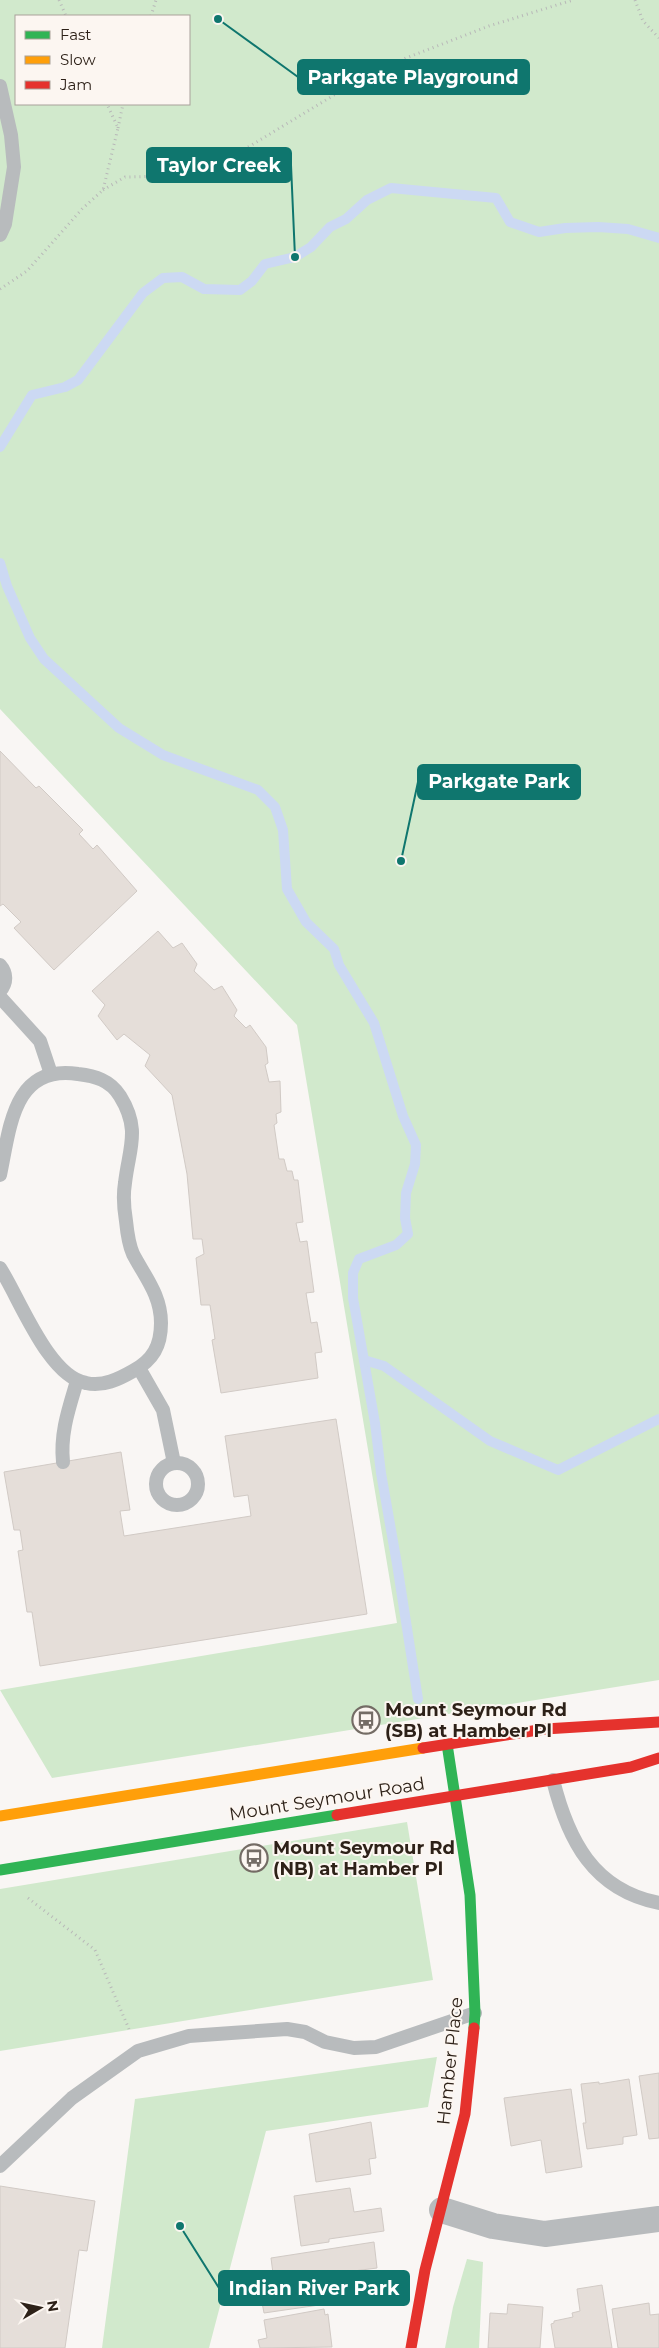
<svg xmlns="http://www.w3.org/2000/svg" width="659" height="2348" viewBox="0 0 659 2348" font-family="Montserrat,sans-serif">
	<style>
		.green { fill: #d1e9cc; fill-rule: evenodd }
		.lines { fill: none; stroke-linecap: round; stroke-linejoin: round }
		.stream { stroke: #ccd9f3; stroke-width: 10 }
		.building { fill: #e5ded9; stroke: #d1cac5 }
		.path { stroke: #b8b8b8; stroke-width: 3; stroke-dasharray: 1 4; stroke-linecap: butt }
		.lane { stroke: #b8bbbd; stroke-width: 14 }
		.street { stroke: #b8bbbd; stroke-width: 26 }
		.fast { stroke: #30b455; stroke-width: 11 }
		.slow { stroke: #ff9f0a; stroke-width: 11 }
		.jam { stroke: #e5322d; stroke-width: 11 }
		.labels { text-anchor: middle; stroke-width: 4; stroke-linejoin: round; paint-order: stroke }
		.poi-label { font-size: 18px; font-weight: bold; fill: #2d2118; stroke: #fcf6f1; text-anchor: start }
		.street-label { font-size: 18px; fill: #2d2118; stroke: #fcf6f1 }
		.leader { fill: none; stroke: #0f766e; stroke-width: 2 }
		.callout-dot { fill: #0f766e; stroke: #fcf6f1; stroke-width: 2 }
		.callout { fill: #0f766e; stroke: #0f766e; stroke-width: 2 }
		.callout-label { font-size: 19px; text-anchor: middle; font-weight: bold; fill: #fff }
	</style>
	<rect width="100%" height="100%" fill="#f9f6f4"/>
	<g class="green">
		<path d="M0,0H659V1680L52,1778L0,1690L397,1623L297,1025L0,709ZM16,16H189V104H16Z"/>
		<path d="M407,1822L433,1980L0,2051V1889Z"/>
		<path d="M437,2057L428,2107L266,2131L209,2348H102L135,2099Z"/>
		<path d="M467,2259L483,2262L479,2348H445L453,2307Z"/>
	</g>
	<g class="lines">
		<g class="stream">
			<path d="M0,447L32,395L65,387L78,380L143,293L163,278L182,277L204,289L240,290L252,281L265,264L295,257L311,247L330,227L346,219L367,200L391,188L496,198L510,222L539,232L565,228L598,227L628,229L659,238"/>
			<path d="M0,563L7,586L30,638L44,659L119,728L163,755L258,790L275,807L283,830L287,889L306,922L334,949L339,965L374,1023L403,1116L416,1145L415,1164L406,1193L405,1218L408,1234L396,1245L359,1259L353,1273V1298L375,1423L381,1473L397,1564L418,1699"/>
			<path d="M364,1360L384,1366L490,1441L558,1470L659,1419"/>
		</g>
	</g>
	<g class="building">
		<path d="M0,751L36,788L39,786L83,830L79,834L93,849L97,845L137,891L54,970L14,928L21,922L3,904L0,906Z"/>
		<path d="M158,931L173,948L182,943L197,964L194,971L214,990L222,986L237,1010L234,1016L246,1028L250,1025L266,1047L268,1063L265,1065L269,1082L280,1081L281,1112L276,1114L277,1123L274,1125L279,1159H284L287,1171H292L294,1180H298L303,1222L296,1223L300,1242L307,1241L314,1292L306,1293L311,1323L317,1322L322,1352L315,1353L318,1378L221,1393L212,1340L215,1339L210,1305H201L196,1258L204,1254L202,1239H193L187,1174L172,1095L145,1066L150,1055L124,1034L117,1040L98,1016L105,1005L92,991Z"/>
		<path d="M336,1419L367,1614L40,1666L32,1612H27L18,1551L23,1550L20,1530H14L4,1472L121,1452L130,1510L120,1511L124,1536L194,1525L251,1516L248,1495L234,1497L225,1436Z"/>
		<path d="M659,2073V2138L649,2139L639,2076Z"/>
		<path d="M629,2079L637,2135L623,2137V2144L587,2149L583,2123H586L581,2084L599,2082V2084Z"/>
		<path d="M571,2089L582,2167L546,2173L541,2140L511,2146L504,2098Z"/>
		<path d="M371,2122L376,2158L369,2159L371,2174L316,2182L309,2134Z"/>
		<path d="M0,2186L95,2201L87,2251L79,2250L65,2348H0Z"/>
		<path d="M350,2188L354,2212L381,2208L384,2231L329,2239V2242L301,2246L294,2196Z"/>
		<path d="M374,2242L377,2268L338,2273V2279L334,2288L331,2289L333,2303L264,2313L261,2297L274,2281L271,2258Z"/>
		<path d="M602,2285L612,2348H555L551,2324L554,2323V2321L573,2317L572,2313L580,2311L577,2289Z"/>
		<path d="M649,2303L650,2315L659,2314V2348H618L612,2309Z"/>
		<path d="M508,2304L543,2307L540,2348H488L490,2313L507,2314Z"/>
		<path d="M324,2309L325,2315L328,2314L332,2347L260,2348L258,2340L267,2338L264,2320Z"/>
	</g>
	<g class="lines">
		<g class="path">
			<path d="M59,0L66,16"/>
			<path d="M635,0L643,21L659,38"/>
			<path d="M151,16L156,0"/>
			<path d="M118,128L123,104"/>
			<path d="M103,190L125,177L171,176L217,166L349,86L406,58L489,26L573,0"/>
			<path d="M0,289L27,271L82,209L103,190L118,128L107,104"/>
			<path d="M28,1898L95,1950L129,2029"/>
		</g>
		<g class="lane">
			<path d="M0,86L11,135L14,167L5,224L0,235"/>
			<path d="M0,965C7,973 7,983 0,991"/>
			<path d="M0,997L40,1041L51,1074"/>
			<path d="M0,1175C10,1128 13,1064 78,1074C95,1076 110,1080 120,1096C141,1130 129,1148 125,1183C123,1195 124,1209 126,1221C127,1231 129,1245 133,1254C145,1277 161,1295 161,1323C161,1346 153,1360 133,1371C119,1379 103,1387 86,1383C48,1376 20,1299 0,1268"/>
			<path d="M139,1368L163,1410L174,1463"/>
			<path d="M63,1462C60,1433 69,1408 77,1381"/>
			<circle cx="177" cy="1484" r="21"/>
			<path d="M553,1780C568,1840 593,1890 659,1903"/>
			<path d="M0,2166L72,2098L138,2051L189,2036L287,2029L305,2032L325,2042L354,2048L376,2047L475,2013"/>
		</g>
		<path class="street" d="M442,2210L493,2226L545,2234L659,2219"/>
		<g class="fast">
			<path d="M447,1744L470,1895L475,2013L474,2028"/>
			<path d="M0,1870L337,1815"/>
		</g>
		<path class="slow" d="M0,1816L423,1748"/>
		<g class="jam">
			<path d="M423,1748L545,1729L659,1722"/>
			<path d="M337,1815L631,1767L659,1758"/>
			<path d="M411,2348L425,2270L465,2114L474,2028"/>
		</g>
	</g>
	<defs>
		<g id="bus-ring" transform="scale(1.4375)"><circle r="9.5" fill="#fcf6f1" stroke="#746c65" stroke-width="1.5"/><path d="M-5-6H5V4H4V6H2V4H-2V6H-4V4H-5ZM-3.5-4V0h7V-4ZM-3.5 1.2v1.5H-2V1.2ZM2 1.2v1.5H3.5V1.2Z" fill="#746c65"/></g>
	</defs>
	<g fill-rule="evenodd">
		<use href="#bus-ring" x="366" y="1720"/>
		<use href="#bus-ring" x="254" y="1858"/>
	</g>
	<g class="labels">
		<g class="poi-label">
			<text x="385" y="1716">Mount Seymour Rd<tspan x="385" dy="21">(SB) at Hamber Pl</tspan></text>
			<text x="273" y="1854">Mount Seymour Rd<tspan x="273" dy="21">(NB) at Hamber Pl</tspan></text>
		</g>
		<g class="street-label">
			<text transform="translate(327 1799) rotate(-9)" y="6">Mount Seymour Road</text>
			<text transform="translate(450 2061) rotate(-84)" y="6">Hamber Place</text>
		</g>
	</g>
	<path class="leader" d="M218 19L298 77M295 257L291 165M401 861L418 782M180 2226L219 2288"/>
	<g class="callout-dot">
		<circle cx="218" cy="19" r="5"/>
		<circle cx="295" cy="257" r="5"/>
		<circle cx="401" cy="861" r="5"/>
		<circle cx="180" cy="2226" r="5"/>
	</g>
	<g class="callout">
		<rect x="298" y="60" width="231" height="34" rx="5"/>
		<rect x="147" y="148" width="144" height="34" rx="5"/>
		<rect x="418" y="765" width="162" height="34" rx="5"/>
		<rect x="219" y="2271" width="190" height="34" rx="5"/>
	</g>
	<g class="callout-label">
		<text x="413" y="84">Parkgate Playground</text>
		<text x="219" y="172">Taylor Creek</text>
		<text x="499" y="788">Parkgate Park</text>
		<text x="314" y="2295">Indian River Park</text>
	</g>
	<rect x="15" y="15" width="175" height="90" fill="#fcf6f1" stroke="#a9a19a"/>
	<rect x="25" y="31" width="25" height="8" fill="#30b455" stroke="#a9a19a"/>
	<text x="60" y="40" font-size="15" fill="#2d2118">Fast</text>
	<rect x="25" y="56" width="25" height="8" fill="#ff9f0a" stroke="#a9a19a"/>
	<text x="60" y="65" font-size="15" fill="#2d2118">Slow</text>
	<rect x="25" y="81" width="25" height="8" fill="#e5322d" stroke="#a9a19a"/>
	<text x="60" y="90" font-size="15" fill="#2d2118">Jam</text>
	<g transform="translate(40 2308) rotate(81)" stroke="#fcf6f1" stroke-width="4" paint-order="stroke">
	<path d="M0-4L9 19L0 12L-9 19Z" fill="#2d2118"/>
	<text y="-8" font-size="14" font-weight="bold" text-anchor="middle" fill="#2d2118">N</text>
	</g>
</svg>
